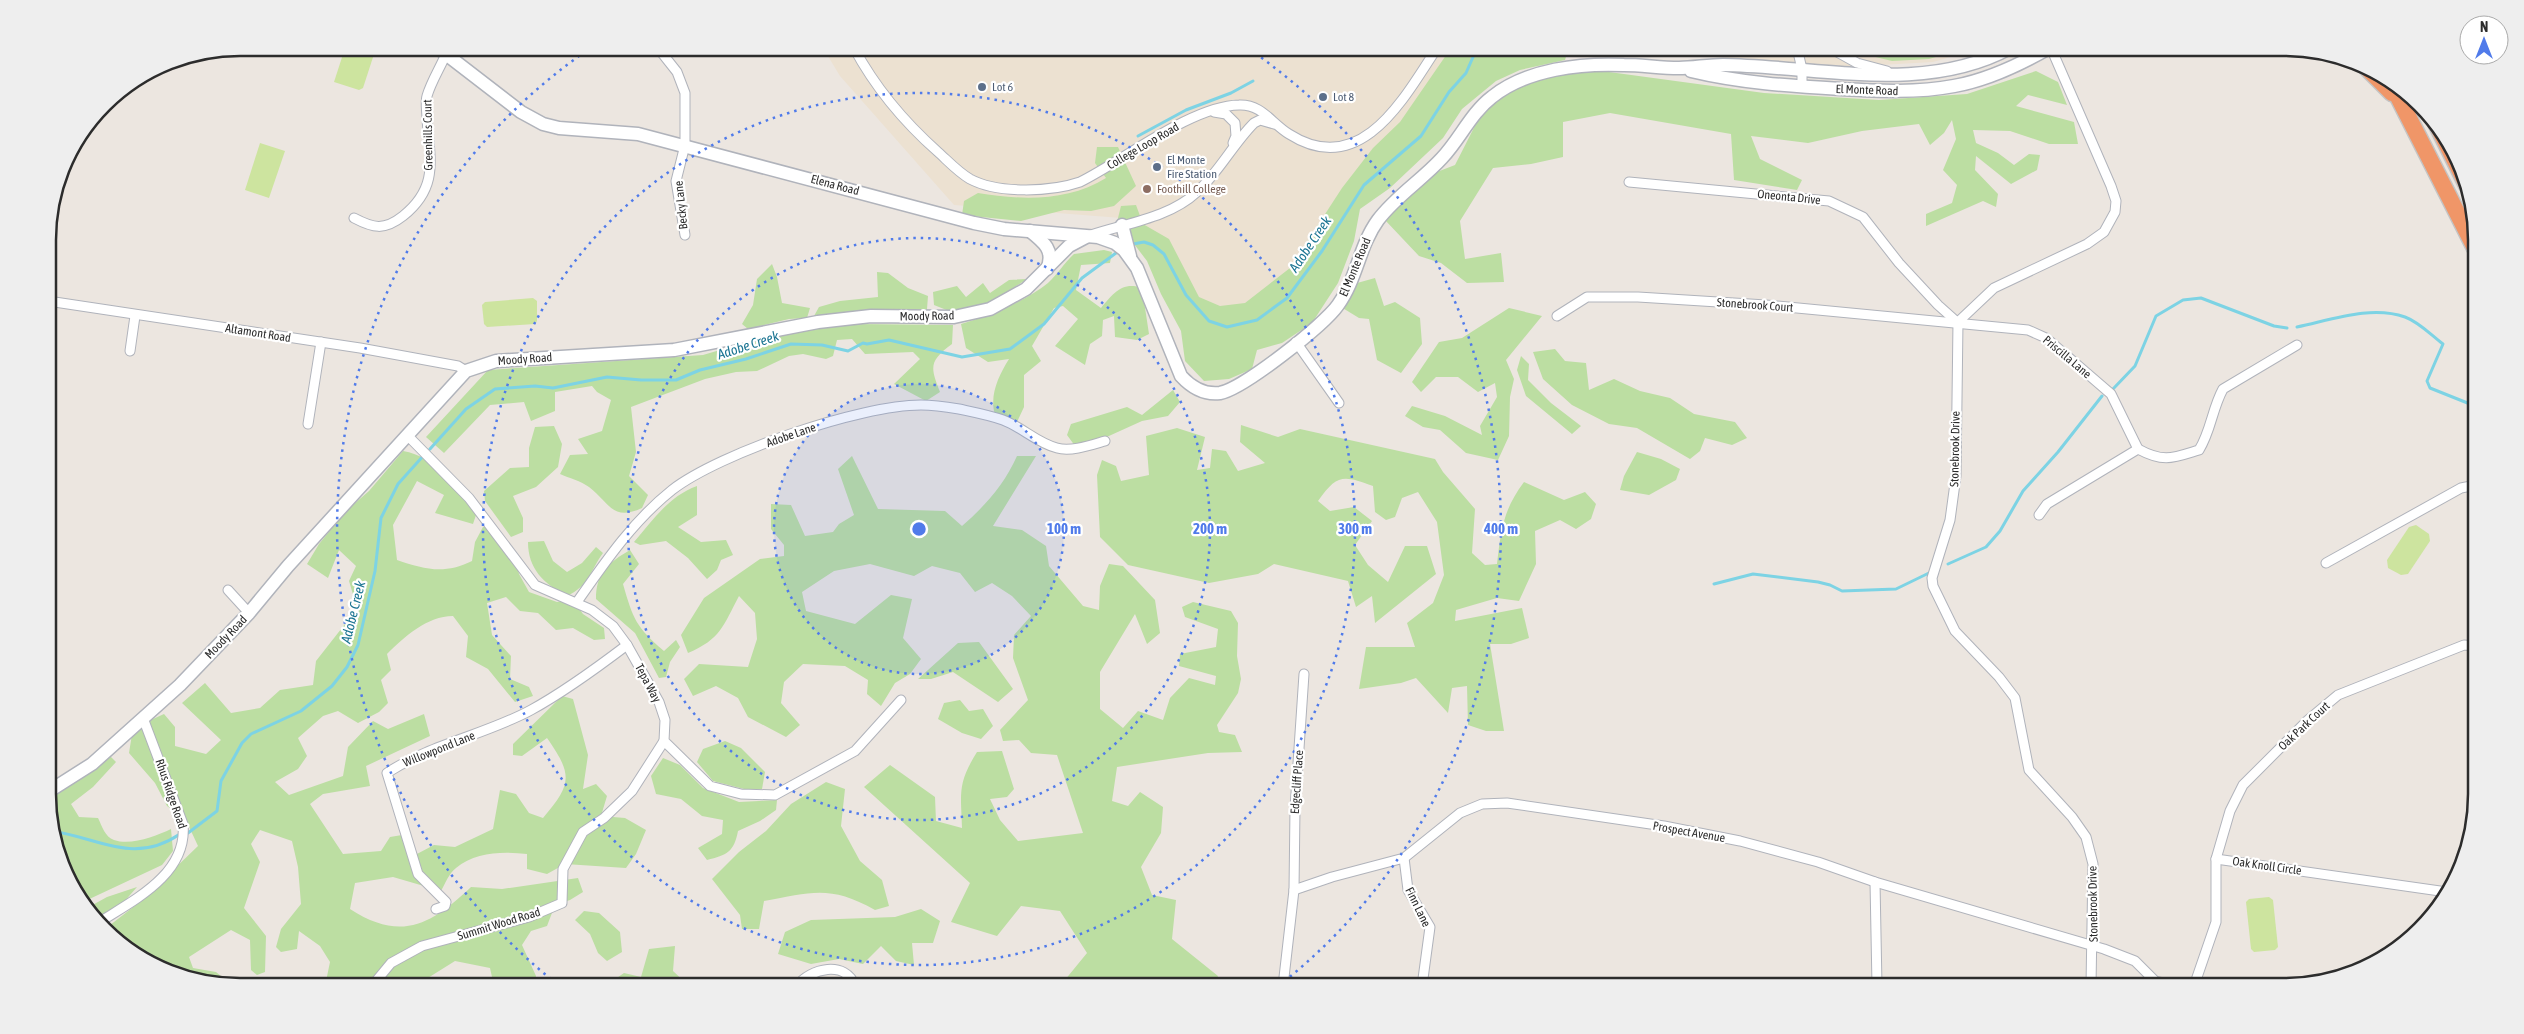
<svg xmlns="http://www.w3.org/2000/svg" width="2524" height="1034" viewBox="0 0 2524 1034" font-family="'Asap Condensed',sans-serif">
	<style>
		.education { fill: #ece1d1 }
		.green { fill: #bcdea2 }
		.pitch { fill: #cde49f }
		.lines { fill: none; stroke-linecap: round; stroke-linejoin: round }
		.stream { stroke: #7dd3e4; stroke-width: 3 }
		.street-casing { stroke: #b0b3bb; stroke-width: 11 }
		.secondary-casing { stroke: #b0b3bb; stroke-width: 15 }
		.highway-casing { stroke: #c4c4c4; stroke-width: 19 }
		.street { stroke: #fff; stroke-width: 9 }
		.secondary { stroke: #fff; stroke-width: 12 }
		.highway { stroke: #f09668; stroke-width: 16 }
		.ring { fill: none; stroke: #507bea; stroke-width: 2.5; stroke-dasharray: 2.5 5 }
		.service-dot { fill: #5c6f8a; stroke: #fff; stroke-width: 2 }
		.education-dot { fill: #8d6e63; stroke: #fff; stroke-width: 2 }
		.labels { text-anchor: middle; stroke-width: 4.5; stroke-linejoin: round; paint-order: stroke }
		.service-label { font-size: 12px; fill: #4e5e75; stroke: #fff; text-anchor: start }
		.street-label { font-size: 12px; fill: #2c2c2c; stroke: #fff }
		.education-label { font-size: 12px; fill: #785e54; stroke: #fff; text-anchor: start }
		.water-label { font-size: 14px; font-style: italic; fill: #1a7492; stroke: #fff }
		.rim { fill: none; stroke: #2c2c2c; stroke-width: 2.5 }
		.centre { fill: #507bea; stroke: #fff; stroke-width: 2.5 }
		.ring-label { font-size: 15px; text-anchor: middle; font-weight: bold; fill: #507bea; stroke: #fff; stroke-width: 4.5; stroke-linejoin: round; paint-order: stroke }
	</style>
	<rect width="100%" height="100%" fill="#ece6e0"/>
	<path class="education" d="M823,48H1982L1933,62L1844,67L1680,54L1621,53L1572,56L1520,66L1478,82L1279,295L1218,317L1121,218L954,205L840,76Z"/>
	<g class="green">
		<path d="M1451,48H1562L1568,50L1565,60L1520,70L1496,81L1462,109L1443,138L1390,188L1360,209L1354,241L1338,283L1312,323L1282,343L1257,350L1252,369L1229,379L1204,381L1185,361L1181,331L1161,294L1147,261L1128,236L1127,228L1117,222L1121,206L1136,205L1143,224L1169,239L1199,297L1220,306L1245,303L1290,268L1342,188L1373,148L1400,122Z"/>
		<path d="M1850,48H1967L1929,59L1892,61L1855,52Z"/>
		<path d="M1587,69L1764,93L1879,100L1967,94L2036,71L2058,82L2067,105L2028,95L2016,106L2074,122L2078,144H2049L2010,131L1973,130L1976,143L1998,153L2014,165L2029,154L2040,155L2037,170L2011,184L1976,156L1975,170L1998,194L1996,207L1983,201L1926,226V214L1952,203L1957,185L1943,170L1956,139L1952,120L1944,133L1930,145L1919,124L1862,131L1808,143L1751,136L1760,159L1802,180L1797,190L1734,180L1731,134L1610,113L1563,122V157L1531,164L1493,168L1460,221L1465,259L1501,253L1504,282L1467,283L1441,263L1419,256L1385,220L1411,182L1455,165L1482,112L1525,82Z"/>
		<path d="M1097,147H1118L1136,186L1114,206L1091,211L1064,210L1021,221L962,215L964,201L978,193C1020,200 1068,202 1106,178L1095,163Z"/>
		<path d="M1104,250L1112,252L1110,263L1081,265L1076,290L1101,308C1113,294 1122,281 1142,288L1149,334L1137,340L1115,337L1114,316L1103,320L1102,336L1090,344L1085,365L1055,346L1078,319L1063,306L1054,308L1032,346L1041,361L1024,375V407L1017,422L995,415C989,395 999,375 1009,359L988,362L966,348L961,324C988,316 1026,301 1048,283C1057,275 1064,263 1074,254Z"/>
		<path d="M772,264L777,277L782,303L810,308L807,318L789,319L748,329L742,324L753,305L757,279Z"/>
		<path d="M877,272L888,273L908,288L928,296L927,309L814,316L819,307L840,301L878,297Z"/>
		<path d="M1375,278L1384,306L1395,302L1420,318L1422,344L1401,373L1377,360L1369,319L1359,318L1341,307L1350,285Z"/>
		<path d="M1027,279L984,307L954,313L934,305L933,292L957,286L966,297L983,283L990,293L1009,280Z"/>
		<path d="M1509,308L1542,316L1506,360L1514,379L1510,397L1509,436L1498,460L1466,453L1440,430L1423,427L1405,416L1412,406L1445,416L1482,435L1480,426L1497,397L1495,383L1478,392L1458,377H1436L1421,392L1412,382L1439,342L1462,338Z"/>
		<path d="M856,324L953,325L952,344C929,361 930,367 940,392L926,401L894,384L920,359L913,352L865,354L852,339L837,340L833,356L826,359L803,354L789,356L757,371L736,372L705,379L631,407L636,452L629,476L648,495L642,508C612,522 609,502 589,487C581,481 569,478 560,474L570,455L588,454L578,439L602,431L611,400L597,392L592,386L555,392V411L531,421L524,402L490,405L444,453L426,437L488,370L703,355L774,334Z"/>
		<path d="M1555,349L1565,361L1586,363L1589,390L1614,379L1640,391L1670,398L1694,414L1735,422L1747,438L1732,445L1705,438L1700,451L1690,459L1637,428L1609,424L1572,405L1543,379L1533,352Z"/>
		<path d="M1521,356L1529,364L1528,380L1551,403L1581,426L1572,434L1526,396L1517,370Z"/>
		<path d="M1173,390L1180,402L1168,416L1142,421L1078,450L1067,435L1071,424L1127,407L1142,415Z"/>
		<path d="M1241,425L1278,437L1300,429L1435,459L1443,472L1475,509L1472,553L1485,565L1497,564C1501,530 1503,510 1524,482L1564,500L1585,492L1596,504L1591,519L1576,529L1560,520L1535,531L1536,564L1519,601L1497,598L1456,610L1455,621L1522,608L1529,638L1511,644H1490L1504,731H1486L1468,725L1467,686L1452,688L1448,713L1416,678L1401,683L1359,689L1366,647H1415L1407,623L1433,603L1444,575L1437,522L1418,492L1402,498L1395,517L1386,520L1375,512L1373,486C1343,475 1337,474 1318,501L1330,511L1354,507L1372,521L1355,545L1368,565L1388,582L1405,546H1427L1436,574L1375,623L1372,596L1356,607L1348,581L1274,564L1258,574L1209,583L1128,565L1100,537L1097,475L1102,460L1116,466L1121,481L1149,475L1146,436L1177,428L1205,437L1197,470L1210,468L1212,449L1226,451L1238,471L1265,463L1240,442Z"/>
		<path d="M554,426L562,444L558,467L536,487L513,496L523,518V532L511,537L485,501L484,491L510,468L529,467V448L535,427Z"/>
		<path d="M403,451C436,457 457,484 478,509L473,524L435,513L444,495L417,481L393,525L397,560C424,569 444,575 472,561L475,542L483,527H493L515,557L519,574L529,592L557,602L572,599L583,614L604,628L605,639L594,640L573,628L556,630L538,613L520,611L506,597L487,603L492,635L511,656L510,679L529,687L533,696L515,702L488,669L466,657L468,636L453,616C427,616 404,637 387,654L391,670L381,680L388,703L379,712L358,723L338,711L323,716L298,738L307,756L298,769L275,782L289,795L343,776L348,747L373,721L388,729L424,714L430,736L366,766L370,786L323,794L310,804L343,854L381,851L390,837L402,835L415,855L434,845L455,847L493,829L500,790L516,794L529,813L543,818C572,784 573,775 547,738L522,756L513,755V744L562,696L573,699L588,755L583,789L596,784L607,796L601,816L625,818L646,830L636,854L626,868L565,864L547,874L527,869V854C503,851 475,852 456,868C449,873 445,884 441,891L393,877L355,883L350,909C401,942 431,925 471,887L502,889L578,878L583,892L570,900L555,905L547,926L531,931L522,945L536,976L534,986H494L490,968L455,961L415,986L384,979L361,986H325L330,962L320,946L299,931L297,949L281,952L276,947L281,929L301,904L298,867L292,841L260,830L251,844L260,862L244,908L266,936L265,972L257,975L251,970L250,940L231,930L189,957L193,968L216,972L232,985L178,976L133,954L105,929L141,901L198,846L185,818L167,806L155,783L129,753L133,728L164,714L175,727V746L206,754L221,740L182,703L205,683L231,713L260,708L280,690L313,685L316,661L345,624L355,601L349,581L356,566L339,550L328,578L307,564L319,544L346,511L369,491Z"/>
		<path d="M1637,452L1661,459L1680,469L1676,480L1649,495L1620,490L1624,476Z"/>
		<path d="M852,456L878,509L945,511L962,526C985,506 1004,485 1017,456H1036L993,526L1022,530L1046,546L1049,566L1083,606L1099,610L1100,586L1109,564L1123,566L1155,600L1160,633L1147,644L1135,614L1100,672V709L1123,728L1138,711L1163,720L1170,698L1189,678L1215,685L1216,676L1179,666L1180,654L1216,647L1218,629L1185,617L1182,607L1193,602L1231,611L1238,623L1237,656L1241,679L1238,693L1217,725L1219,732L1235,735L1242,752L1208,753L1117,767L1112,801L1128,806L1140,792L1163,807L1161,833L1141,867L1152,895L1176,900L1172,939L1218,976L1214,986H1060L1087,953L1060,911L1021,906L997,936L951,922L970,883L864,787L890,765L935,797L936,821L962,828C961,793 957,784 977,752L1002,751L1014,789L1007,797L990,799L1000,820L1018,841L1083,833L1057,755L1031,753L1019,740L1003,741L1000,730L1028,700L1013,658L1014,635L1031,616L1012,596L992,583L975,592L960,573L932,566L914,576L870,564L834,571L802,592L806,611L855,624L891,595L912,599L903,638L921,659L910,674L895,683L881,706L867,694L868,680L845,666L803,664L784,682L781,703L800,725L786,737L748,717L738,698L716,686L693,696L684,679L699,664L748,667L757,639L755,613L739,596C723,626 721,639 688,653L681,635L704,598L760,559L784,556V545L771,529V504L791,505L805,536L833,532L839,524L854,515L838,469Z"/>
		<path d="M697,486V515L678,527L701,542L726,540L733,555L721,560L717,570L707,579L688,558L666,541L640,545L634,542C653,520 669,496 697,486Z"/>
		<path d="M544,541L553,561L567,572L582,563L596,547L603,553C590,571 589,586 567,596C544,584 528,569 528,542Z"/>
		<path d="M630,550L639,564L623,584C633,619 636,627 664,651L676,640L680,647L670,662L666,677L659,678L635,633L596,599C596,573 608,563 630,550Z"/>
		<path d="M979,642L1013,689L998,702L953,672L931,679H918L958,643Z"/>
		<path d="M960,700L969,711L983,709L993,726L981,739L962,733L938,719L944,703Z"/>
		<path d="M725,741L741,748L765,772L762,789H744L713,781L697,762L703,749Z"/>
		<path d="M108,754L116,762L93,787L71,804L79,817L98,818C102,826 105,837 114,840C131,846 156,836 171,829L173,851L162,865L83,902L67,879L51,831V796Z"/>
		<path d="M663,758L680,765L703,788L739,802L777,800L776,810L760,821L738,831C734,852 727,855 707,860L698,848L722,834L723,820L702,816L681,799L656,794L651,776Z"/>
		<path d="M826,782L845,789L841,826L860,861L882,880L889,906L875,910C831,885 812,892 764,901L759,929H742L740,915L712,879L739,852L766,831L791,804Z"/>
		<path d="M137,887L116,911L95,921L87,908L107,897Z"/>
		<path d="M921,909L940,921L933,943H912L914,965L896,961L881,946L863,964L839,959L811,964L778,954L785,932L811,920L895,917Z"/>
		<path d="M584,911L599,913L620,932L622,952L607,961L598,953L590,934L575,920Z"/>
		<path d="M675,946L673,971L689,986H605L624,973L641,977L649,949Z"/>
	</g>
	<g class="pitch">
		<path d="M345,48H376L363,88L359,90L334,82Z"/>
		<path d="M260,143L285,151L269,198L245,190Z"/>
		<path d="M533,298L537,301V321L535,324L487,327L484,324L482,305L485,302Z"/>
		<path d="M2416,525L2429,534L2430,541L2408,574L2401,575L2388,568L2387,560L2409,527Z"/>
		<path d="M2269,897L2273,900L2278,947L2275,950L2254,952L2251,949L2246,902L2249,899Z"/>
	</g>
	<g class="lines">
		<g class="stream">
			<path d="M1138,136L1186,110L1231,93L1253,81"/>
			<path d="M1133,244L1144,242L1153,245L1164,254L1186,295L1209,321L1227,327L1257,320L1287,298L1322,251L1364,185L1421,136L1449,92L1466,73L1477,48"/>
			<path d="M2297,327C2331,320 2371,305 2405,317C2419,322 2431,335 2443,344L2427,381L2430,388L2475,406"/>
			<path d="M2113,389L2135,366L2156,316L2183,300L2201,298L2274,326L2287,328"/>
			<path d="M430,449L466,409L495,389L535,386L553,388L607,377L641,380H676L700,370L746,359L791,344L822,345L848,351L863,343L867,344L889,340L962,357L1010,349L1044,324L1082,278L1116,253"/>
			<path d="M1948,564L1986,547L2000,531L2023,491L2058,452L2102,396"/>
			<path d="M1714,584L1753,574L1818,582L1830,585L1842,591L1896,589L1931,572"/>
			<path d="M51,831C98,837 133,866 180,834"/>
			<path d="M188,833L217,811L221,781L242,743L251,734L301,711L332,686L347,667L358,645L375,571L381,518L398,484L424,455"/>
		</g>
		<g class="street-casing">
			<g id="street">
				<path d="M658,48L677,72L685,93V145L676,181L685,235"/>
				<path d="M854,48C876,89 903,121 938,152C948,161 958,172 970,179C998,194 1051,192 1080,182C1123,161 1191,106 1239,105C1262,104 1271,123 1289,134C1361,180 1404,98 1437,48"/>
				<path d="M1797,48L1802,69V87"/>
				<path d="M1830,48L1857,63L1887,71"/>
				<path d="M2051,48L2111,186L2116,201L2115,212L2104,232L2087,244L1994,288L1958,322L1956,476L1950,520L1932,578L1933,586L1955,631L1999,677L2015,698L2029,770L2072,817L2086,837L2093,864L2091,986"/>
				<path d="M1214,112L1226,114L1235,123L1236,136L1233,143"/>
				<path d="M1629,182L1829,201L1863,217L1899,263L1938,305L1957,322"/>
				<path d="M354,218C373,228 384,231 403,216C439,187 430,160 427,119C427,112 425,102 427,96C431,82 440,68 446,54"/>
				<path d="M1091,235C1127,223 1169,218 1197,192C1219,172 1233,144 1254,123L1260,120L1274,124"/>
				<path d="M48,301L360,348L458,366L466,371"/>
				<path d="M1557,316L1587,297H1638L1766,305L2028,330L2046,338L2111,394L2138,449"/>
				<path d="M1296,342L1339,403"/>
				<path d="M130,351L135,316"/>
				<path d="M308,424L321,342"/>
				<path d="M407,435L469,498L535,585L592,610L613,626L627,645L659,702L665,720L664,741L710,786L741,794L775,795L855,751L901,700"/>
				<path d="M2039,515L2047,504L2138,449C2164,463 2173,458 2199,450C2211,431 2212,409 2223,389L2297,345"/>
				<path d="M2326,563L2461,488L2476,485"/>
				<path d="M228,590L249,613"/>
				<path d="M577,602C605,562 633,521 672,490C720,453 860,405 921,405C933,405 947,407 959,409C973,412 989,415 1003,420C1022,427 1037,443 1057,448C1071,452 1091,445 1105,441"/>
				<path d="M1404,858L1408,890L1430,927L1422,986"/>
				<path d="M2216,859L2447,892"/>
				<path d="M1875,882L1877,986"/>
				<path d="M1294,890L1332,877L1404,858L1460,813L1482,804L1507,803L1664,826L1740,841L1818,862L1875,882L2104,949L2135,961L2155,981L2178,986"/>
				<path d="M436,909L445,906L446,902L418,874L387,773C431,744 485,735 531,710C564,692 598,667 627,645"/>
				<path d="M98,923C134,900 188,874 183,824L143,718"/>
				<path d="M372,986L391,963L422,946L529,917L562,903L563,869L583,832L604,818L632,791L664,741"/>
				<path d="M797,986C810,968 846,960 855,986"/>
				<path d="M1283,986L1294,890L1295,808L1304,674"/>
				<path d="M2194,986L2216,922V859L2230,811L2243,785L2308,720L2338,695L2464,645L2476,646"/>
			</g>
		</g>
		<g class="secondary-casing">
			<g id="secondary">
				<path d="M438,48L521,112L543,124L559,128L638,134L974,223L1004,229L1098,237L1115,243L1124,250L1137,268L1181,376C1192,388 1204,395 1220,393C1243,389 1324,325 1338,305C1357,279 1359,246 1378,220C1396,196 1422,180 1442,158C1460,139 1471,113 1492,97C1527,69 1581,63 1624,65C1642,65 1660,68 1679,68C1693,68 1708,65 1723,65C1817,66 1924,95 2010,48"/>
				<path d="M1691,71C1741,83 1790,86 1841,89C1879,91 1917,93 1954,86C1988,80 2019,65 2049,48"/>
				<path d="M1122,225L1130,256"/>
				<path d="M1030,231C1044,242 1055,251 1047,269"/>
				<path d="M51,790L92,764L180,685L249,613L288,566L466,371L496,361L674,350L818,322L871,316L954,317L990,309L1026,289L1069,246L1086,237"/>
			</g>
		</g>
		<g class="highway-casing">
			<g id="highway">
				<path d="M2367,68L2392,93"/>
				<path d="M2389,79L2475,248"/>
				<path d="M2436,123L2467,185"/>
			</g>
		</g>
		<use href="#street" class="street"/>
		<use href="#secondary" class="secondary"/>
		<use href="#highway" class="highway"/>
	</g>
	<circle cx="919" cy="529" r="145" fill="#507bea" fill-opacity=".12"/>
	<g class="ring">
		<circle cx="919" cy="529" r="145"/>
		<circle cx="919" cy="529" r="291"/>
		<circle cx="919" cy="529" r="436"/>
		<path d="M557 984A582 582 0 0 1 589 49M1249 49A582 582 0 0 1 1281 984"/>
	</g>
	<g class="service-dot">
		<circle cx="982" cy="87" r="5"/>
		<circle cx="1323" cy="97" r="5"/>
		<circle cx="1157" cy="167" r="5"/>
	</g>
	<circle class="education-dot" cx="1147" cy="189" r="5"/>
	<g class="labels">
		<g class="service-label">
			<text x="992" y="91">Lot 6</text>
			<text x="1333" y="101">Lot 8</text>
			<text x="1167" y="164">El Monte<tspan x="1167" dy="14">Fire Station</tspan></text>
		</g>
		<g class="street-label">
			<text transform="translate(1867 90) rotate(2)" y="4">El Monte Road</text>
			<text transform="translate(428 135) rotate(-91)" y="4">Greenhills Court</text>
			<text transform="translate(1143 146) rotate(-30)" y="4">College Loop Road</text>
			<text transform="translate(835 185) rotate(15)" y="4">Elena Road</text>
			<text transform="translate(1789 197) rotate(6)" y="4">Oneonta Drive</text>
			<text transform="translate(681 205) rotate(-96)" y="4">Becky Lane</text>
			<text transform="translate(1355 267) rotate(-67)" y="4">El Monte Road</text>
			<text transform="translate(1755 305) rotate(4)" y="4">Stonebrook Court</text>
			<text transform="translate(927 316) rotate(-1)" y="4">Moody Road</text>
			<text transform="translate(258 333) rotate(9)" y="4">Altamont Road</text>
			<text transform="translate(2067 357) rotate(40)" y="4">Priscilla Lane</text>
			<text transform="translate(525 359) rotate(-4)" y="4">Moody Road</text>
			<text transform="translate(791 435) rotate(-19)" y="4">Adobe Lane</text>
			<text transform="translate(1955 449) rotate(-89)" y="4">Stonebrook Drive</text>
			<text transform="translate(226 637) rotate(-46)" y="4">Moody Road</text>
			<text transform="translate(648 683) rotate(62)" y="4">Tepa Way</text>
			<text transform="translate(2304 726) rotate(-43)" y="4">Oak Park Court</text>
			<text transform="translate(439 749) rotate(-22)" y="4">Willowpond Lane</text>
			<text transform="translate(1297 782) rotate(-86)" y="4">Edgecliff Place</text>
			<text transform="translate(171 794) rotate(71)" y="4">Rhus Ridge Road</text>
			<text transform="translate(1689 832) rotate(10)" y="4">Prospect Avenue</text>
			<text transform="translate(2267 866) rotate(8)" y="4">Oak Knoll Circle</text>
			<text transform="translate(2093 904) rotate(-91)" y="4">Stonebrook Drive</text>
			<text transform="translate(1418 907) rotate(64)" y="4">Finn Lane</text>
			<text transform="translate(499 924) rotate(-17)" y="4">Summit Wood Road</text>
		</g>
		<g class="education-label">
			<text x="1157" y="193">Foothill College</text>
		</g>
		<g class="water-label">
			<text transform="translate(1310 244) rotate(-56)" y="5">Adobe Creek</text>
			<text transform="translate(748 345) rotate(-18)" y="5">Adobe Creek</text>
			<text transform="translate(353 612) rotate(-76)" y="5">Adobe Creek</text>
		</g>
	</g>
	<path d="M0 0H2524V1034H0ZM240 56H2284A184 184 0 0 1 2468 240V794A184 184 0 0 1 2284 978H240A184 184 0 0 1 56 794V240A184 184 0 0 1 240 56Z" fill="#eee" fill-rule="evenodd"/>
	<path class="rim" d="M240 56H2284A184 184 0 0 1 2468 240V794A184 184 0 0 1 2284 978H240A184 184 0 0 1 56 794V240A184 184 0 0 1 240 56Z"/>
	<circle cx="919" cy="529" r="8" class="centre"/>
	<g class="ring-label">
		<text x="1064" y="534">100 m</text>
		<text x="1210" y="534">200 m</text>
		<text x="1355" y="534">300 m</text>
		<text x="1501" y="534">400 m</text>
	</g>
	<g transform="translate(2484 40)"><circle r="24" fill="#ffffff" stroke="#ababab"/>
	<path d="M0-4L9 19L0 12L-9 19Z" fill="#507bea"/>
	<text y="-8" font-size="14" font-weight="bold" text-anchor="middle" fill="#2c2c2c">N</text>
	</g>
</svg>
